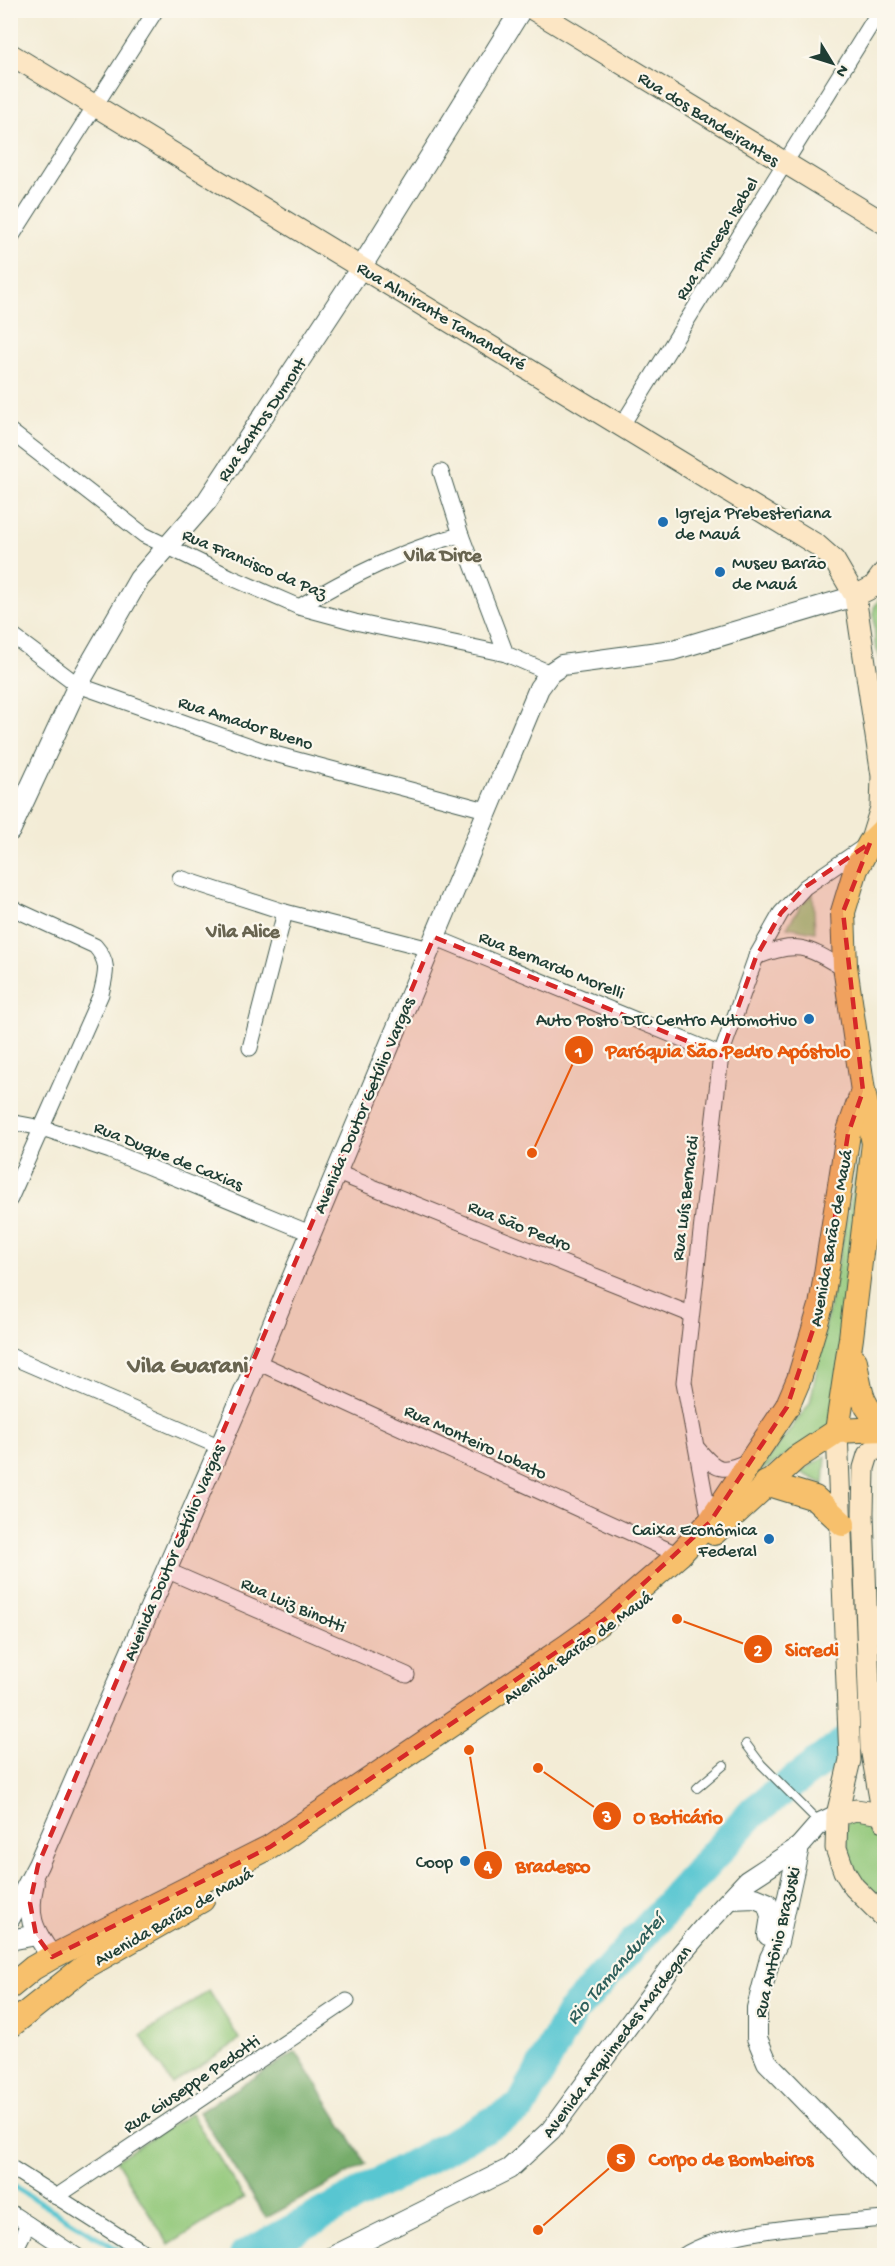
<svg xmlns="http://www.w3.org/2000/svg" width="895" height="2266" viewBox="0 0 895 2266" font-family="'Gochi Hand',sans-serif">
	<style>
		.green { fill: #93c87a; stroke: #598257; stroke-width: 1.5 }
		.forest { fill: #76ac6a; stroke: #4a744f; stroke-width: 1.5 }
		.lines { fill: none; stroke-linecap: round; stroke-linejoin: round }
		.stream { stroke: #59c6d1; stroke-width: 5 }
		.river { stroke: #59c6d1; stroke-width: 32 }
		.service-casing { stroke: #3f574c; stroke-width: 10 }
		.minor-casing { stroke: #3f574c; stroke-width: 17 }
		.tertiary-casing { stroke: #3f574c; stroke-width: 22 }
		.secondary-casing { stroke: #3f574c; stroke-width: 23 }
		.primary-casing { stroke: #3f574c; stroke-width: 26 }
		.service { stroke: #fff; stroke-width: 8 }
		.minor { stroke: #fff; stroke-width: 15 }
		.tertiary { stroke: #fff; stroke-width: 20 }
		.secondary { stroke: #fce6c4; stroke-width: 21 }
		.primary { stroke: #f7c06c; stroke-width: 24 }
		.marked { fill: #d62828; fill-opacity: 0.2; stroke: #d62828; stroke-width: 4.5; stroke-dasharray: 12 8; stroke-linejoin: round }
		.poi-dot { fill: #1f6fb2; stroke: #fbf7ec; stroke-width: 2 }
		.labels { text-anchor: middle; stroke-width: 4.5; stroke-linejoin: round; paint-order: stroke }
		.street-label { font-size: 18px; fill: #1f3d34; stroke: #fbf7ec }
		.poi-label { font-size: 18px; fill: #1f3d34; stroke: #fbf7ec; text-anchor: end }
		.neighbourhood-label { font-size: 20px; font-weight: bold; fill: #686450; stroke: #fbf7ec }
		.water-label { font-size: 20px; font-style: italic; fill: #2e5f5b; stroke: #fbf7ec }
		.district-label { font-size: 24px; font-weight: bold; fill: #686450; stroke: #fbf7ec }
		.leader { fill: none; stroke: #e8590c; stroke-width: 2 }
		.callout-dot { fill: #e8590c; stroke: #fbf7ec; stroke-width: 2 }
		.mark-label { font-size: 18px; text-anchor: middle; font-weight: bold; fill: #fff }
		.callout-label { font-size: 20px; text-anchor: middle; font-weight: bold; fill: #e8590c; stroke: #fbf7ec; stroke-width: 4.5; stroke-linejoin: round; paint-order: stroke }
	</style>
	<rect width="100%" height="100%" fill="#fbf7ec"/>
	<filter id="ink" filterUnits="userSpaceOnUse"><feTurbulence type="fractalNoise" baseFrequency=".0167" numOctaves="2"/><feDisplacementMap in="SourceGraphic" scale="12" xChannelSelector="R" yChannelSelector="G"/><feConvolveMatrix kernelMatrix="1 2 1 2 8 2 1 2 1" color-interpolation-filters="sRGB"/></filter>
	<filter id="wash" filterUnits="userSpaceOnUse"><feTurbulence type="fractalNoise" baseFrequency=".008" numOctaves="4" result="noise"/><feDisplacementMap in="SourceGraphic" scale="24" xChannelSelector="R" yChannelSelector="G"/><feGaussianBlur stdDeviation="1.35" result="paint"/><feColorMatrix in="noise" values="0 0 0 0 0 0 0 0 0 0 0 0 0 0 0 0 0 1.4 0 .05"/><feComposite in="paint" operator="in"/></filter>
	<g filter="url(#wash)">
		<rect width="100%" height="100%" fill="#f3ecd6"/>
		<g class="green">
			<path d="M884,591V667L875,645L874,608Z"/>
			<path d="M813,894L815,932L787,927L802,904Z"/>
			<path d="M859,1158L834,1425L758,1473L810,1403Z"/>
			<path d="M826,1456L824,1484L800,1472Z"/>
			<path d="M865,1818L878,1825L884,1838V1898C856,1881 848,1860 844,1828L849,1820Z"/>
			<path d="M209,1991L240,2040L172,2084L141,2036Z"/>
			<path d="M191,2113L244,2198L169,2245L116,2160Z"/>
		</g>
		<path class="forest" d="M296,2052L366,2164L266,2218L199,2112Z"/>
		<g class="lines">
			<path class="stream" d="M10,2184L128,2256"/>
			<path class="river" d="M245,2256L521,2107L572,2012L752,1813L884,1713"/>
		</g>
	</g>
	<g filter="url(#ink)">
		<g class="lines">
			<g class="service-casing">
				<g id="service">
					<path d="M868,1612H884"/>
					<path d="M746,1744L761,1764L819,1822"/>
					<path d="M697,1788L724,1765"/>
				</g>
			</g>
			<g class="minor-casing">
				<g id="minor">
					<path d="M10,239L156,10"/>
					<path d="M622,425L880,10"/>
					<path d="M10,431L144,535L230,577L299,607L355,622L506,654L550,673"/>
					<path d="M441,472L461,535L506,654"/>
					<path d="M299,607C344,579 409,547 461,535"/>
					<path d="M10,634L78,685L267,752L486,810"/>
					<path d="M180,878L285,912L430,949"/>
					<path d="M10,907L95,946C110,963 106,973 101,994L10,1199"/>
					<path d="M434,937L721,1055"/>
					<path d="M756,957C799,940 807,947 846,970"/>
					<path d="M250,1048L285,912"/>
					<path d="M10,1122L42,1128L110,1151L310,1233"/>
					<path d="M335,1172L690,1314"/>
					<path d="M10,1356L218,1446"/>
					<path d="M257,1362L679,1555"/>
					<path d="M698,1449C717,1472 723,1473 750,1460"/>
					<path d="M710,1522L684,1382L721,1055L756,957L781,913L805,887L865,846"/>
					<path d="M166,1570L407,1675"/>
					<path d="M10,2167L150,2256"/>
					<path d="M56,2197L347,2001"/>
					<path d="M10,2212L77,2256"/>
					<path d="M12,2256L28,2224"/>
					<path d="M683,2256C723,2228 834,2224 884,2219"/>
				</g>
			</g>
			<g class="tertiary-casing">
				<g id="tertiary">
					<path d="M10,831L78,685L139,579L207,501L362,266L521,10"/>
					<path d="M837,1815L820,1823L799,1847L778,1942L770,1958L757,2008V2038L767,2062L884,2182"/>
					<path d="M34,1882C26,1916 32,1929 52,1957"/>
					<path d="M731,1899L755,1898L767,1903L771,1916L768,1935"/>
					<path d="M10,1918L38,1865L257,1362L539,688L550,673L562,665L673,650L855,596"/>
					<path d="M10,1940L36,1935"/>
					<path d="M334,2256L509,2169L551,2130L681,1954L704,1927L747,1881L799,1847"/>
				</g>
			</g>
			<g class="secondary-casing">
				<g id="secondary">
					<path d="M534,10L884,223"/>
					<path d="M10,54L817,545L834,560L855,596L882,776L881,808L870,843"/>
					<path d="M855,596L873,587L884,572"/>
					<path d="M837,1431L850,1760L837,1815L836,1848L844,1871L854,1887L884,1917"/>
					<path d="M884,1441L868,1455L864,1468L863,1513L871,1748L884,1821"/>
					<path d="M837,1815L856,1810L882,1814"/>
				</g>
			</g>
			<g class="primary-casing">
				<g id="primary">
					<path d="M855,1361C860,1391 860,1405 884,1426"/>
					<path d="M837,1431L851,1338L874,1143L863,1091L845,966L843,912L856,869L870,843L884,829"/>
					<path d="M766,1483L815,1498L843,1524"/>
					<path d="M714,1533L796,1458L837,1431L884,1429"/>
					<path d="M10,1987L33,1968L52,1957L270,1847L566,1647L605,1619L679,1555L710,1522L787,1407L799,1379L821,1306L848,1134L863,1091"/>
					<path d="M10,2026L83,1968L202,1900"/>
				</g>
			</g>
			<use href="#service" class="service"/>
			<use href="#minor" class="minor"/>
			<use href="#tertiary" class="tertiary"/>
			<use href="#secondary" class="secondary"/>
			<use href="#primary" class="primary"/>
		</g>
	</g>
	<path class="marked" d="M870,843L843,912L863,1091L848,1134L821,1306L787,1407L710,1522L605,1619L270,1847L52,1957L36,1935L30,1903L38,1865L434,937L721,1055L756,957L781,913L805,887Z"/>
	<g class="poi-dot">
		<circle cx="663" cy="522" r="6"/>
		<circle cx="720" cy="572" r="6"/>
		<circle cx="809" cy="1019" r="6"/>
		<circle cx="769" cy="1539" r="6"/>
		<circle cx="465" cy="1861" r="6"/>
	</g>
	<g class="labels">
		<g class="street-label">
			<text transform="translate(709 118) rotate(32)" y="6">Rua dos Bandeirantes</text>
			<text transform="translate(716 238) rotate(-58)" y="6">Rua Princesa Isabel</text>
			<text transform="translate(442 315) rotate(31)" y="6">Rua Almirante Tamandaré</text>
			<text transform="translate(261 419) rotate(-56)" y="6">Rua Santos Dumont</text>
			<text transform="translate(255 563) rotate(23)" y="6">Rua Francisco da Paz</text>
			<text transform="translate(246 722) rotate(18)" y="6">Rua Amador Bueno</text>
			<text transform="translate(552 964) rotate(22)" y="6">Rua Bernardo Morelli</text>
			<text transform="translate(363 1105) rotate(-67)" y="6">Avenida Doutor Getúlio Vargas</text>
			<text transform="translate(169 1155) rotate(22)" y="6">Rua Duque de Caxias</text>
			<text transform="translate(684 1198) rotate(-83)" y="6">Rua Luís Bernardi</text>
			<text transform="translate(520 1225) rotate(22)" y="6">Rua São Pedro</text>
			<text transform="translate(830 1238) rotate(-80)" y="6">Avenida Barão de Mauá</text>
			<text transform="translate(476 1441) rotate(25)" y="6">Rua Monteiro Lobato</text>
			<text transform="translate(173 1552) rotate(-67)" y="6">Avenida Doutor Getúlio Vargas</text>
			<text transform="translate(294 1604) rotate(24)" y="6">Rua Luiz Binotti</text>
			<text transform="translate(577 1647) rotate(-36)" y="6">Avenida Barão de Mauá</text>
			<text transform="translate(173 1916) rotate(-30)" y="6">Avenida Barão de Mauá</text>
			<text transform="translate(776 1942) rotate(-77)" y="6">Rua Antônio Brazuski</text>
			<text transform="translate(616 2041) rotate(-53)" y="6">Avenida Arquimedes Mardegan</text>
			<text transform="translate(191 2083) rotate(-34)" y="6">Rua Giuseppe Pedotti</text>
		</g>
		<g class="poi-label">
			<text x="675" y="518" text-anchor="start">Igreja Prebesteriana<tspan x="675" dy="21">de Mauá</tspan></text>
			<text x="732" y="568" text-anchor="start">Museu Barão<tspan x="732" dy="21">de Mauá</tspan></text>
			<text x="797" y="1025">Auto Posto DTC Centro Automotivo</text>
			<text x="757" y="1535">Caixa Econômica<tspan x="757" dy="21">Federal</tspan></text>
			<text x="453" y="1867">Coop</text>
		</g>
		<g class="neighbourhood-label">
			<text x="443" y="561">Vila Dirce</text>
			<text x="243" y="937">Vila Alice</text>
		</g>
		<g class="water-label">
			<text transform="translate(614 1968) rotate(-49)" y="7">Rio Tamanduateí</text>
		</g>
		<g class="district-label">
			<text x="188" y="1372">Vila Guarani</text>
		</g>
	</g>
	<path class="leader" d="M532 1153L579 1050M677 1619L758 1649M538 1768L607 1816M469 1750L488 1865M538 2230L621 2158"/>
	<g class="callout-dot">
		<circle cx="532" cy="1153" r="6"/>
		<circle cx="677" cy="1619" r="6"/>
		<circle cx="538" cy="1768" r="6"/>
		<circle cx="469" cy="1750" r="6"/>
		<circle cx="538" cy="2230" r="6"/>
		<circle cx="579" cy="1050" r="15"/>
		<circle cx="758" cy="1649" r="15"/>
		<circle cx="607" cy="1816" r="15"/>
		<circle cx="488" cy="1865" r="15"/>
		<circle cx="621" cy="2158" r="15"/>
	</g>
	<g class="mark-label">
		<text x="579" y="1057">1</text>
		<text x="758" y="1656">2</text>
		<text x="607" y="1822">3</text>
		<text x="488" y="1872">4</text>
		<text x="621" y="2164">5</text>
	</g>
	<g class="callout-label">
		<text x="728" y="1057">Paróquia São Pedro Apóstolo</text>
		<text x="812" y="1656">Sicredi</text>
		<text x="678" y="1823">O Boticário</text>
		<text x="553" y="1872">Bradesco</text>
		<text x="731" y="2165">Corpo de Bombeiros</text>
	</g>
	<rect width="895" height="2266" fill="none" stroke="#fbf7ec" stroke-width="36"/>
	<g transform="translate(832 63) rotate(128)" stroke="#fbf7ec" stroke-width="4.5" paint-order="stroke">
	<path d="M0-4.5L10 22L0 15L-10 22Z" fill="#1f3d34"/>
	<text y="-9" font-size="16" font-weight="bold" text-anchor="middle" fill="#1f3d34">N</text>
	</g>
</svg>
